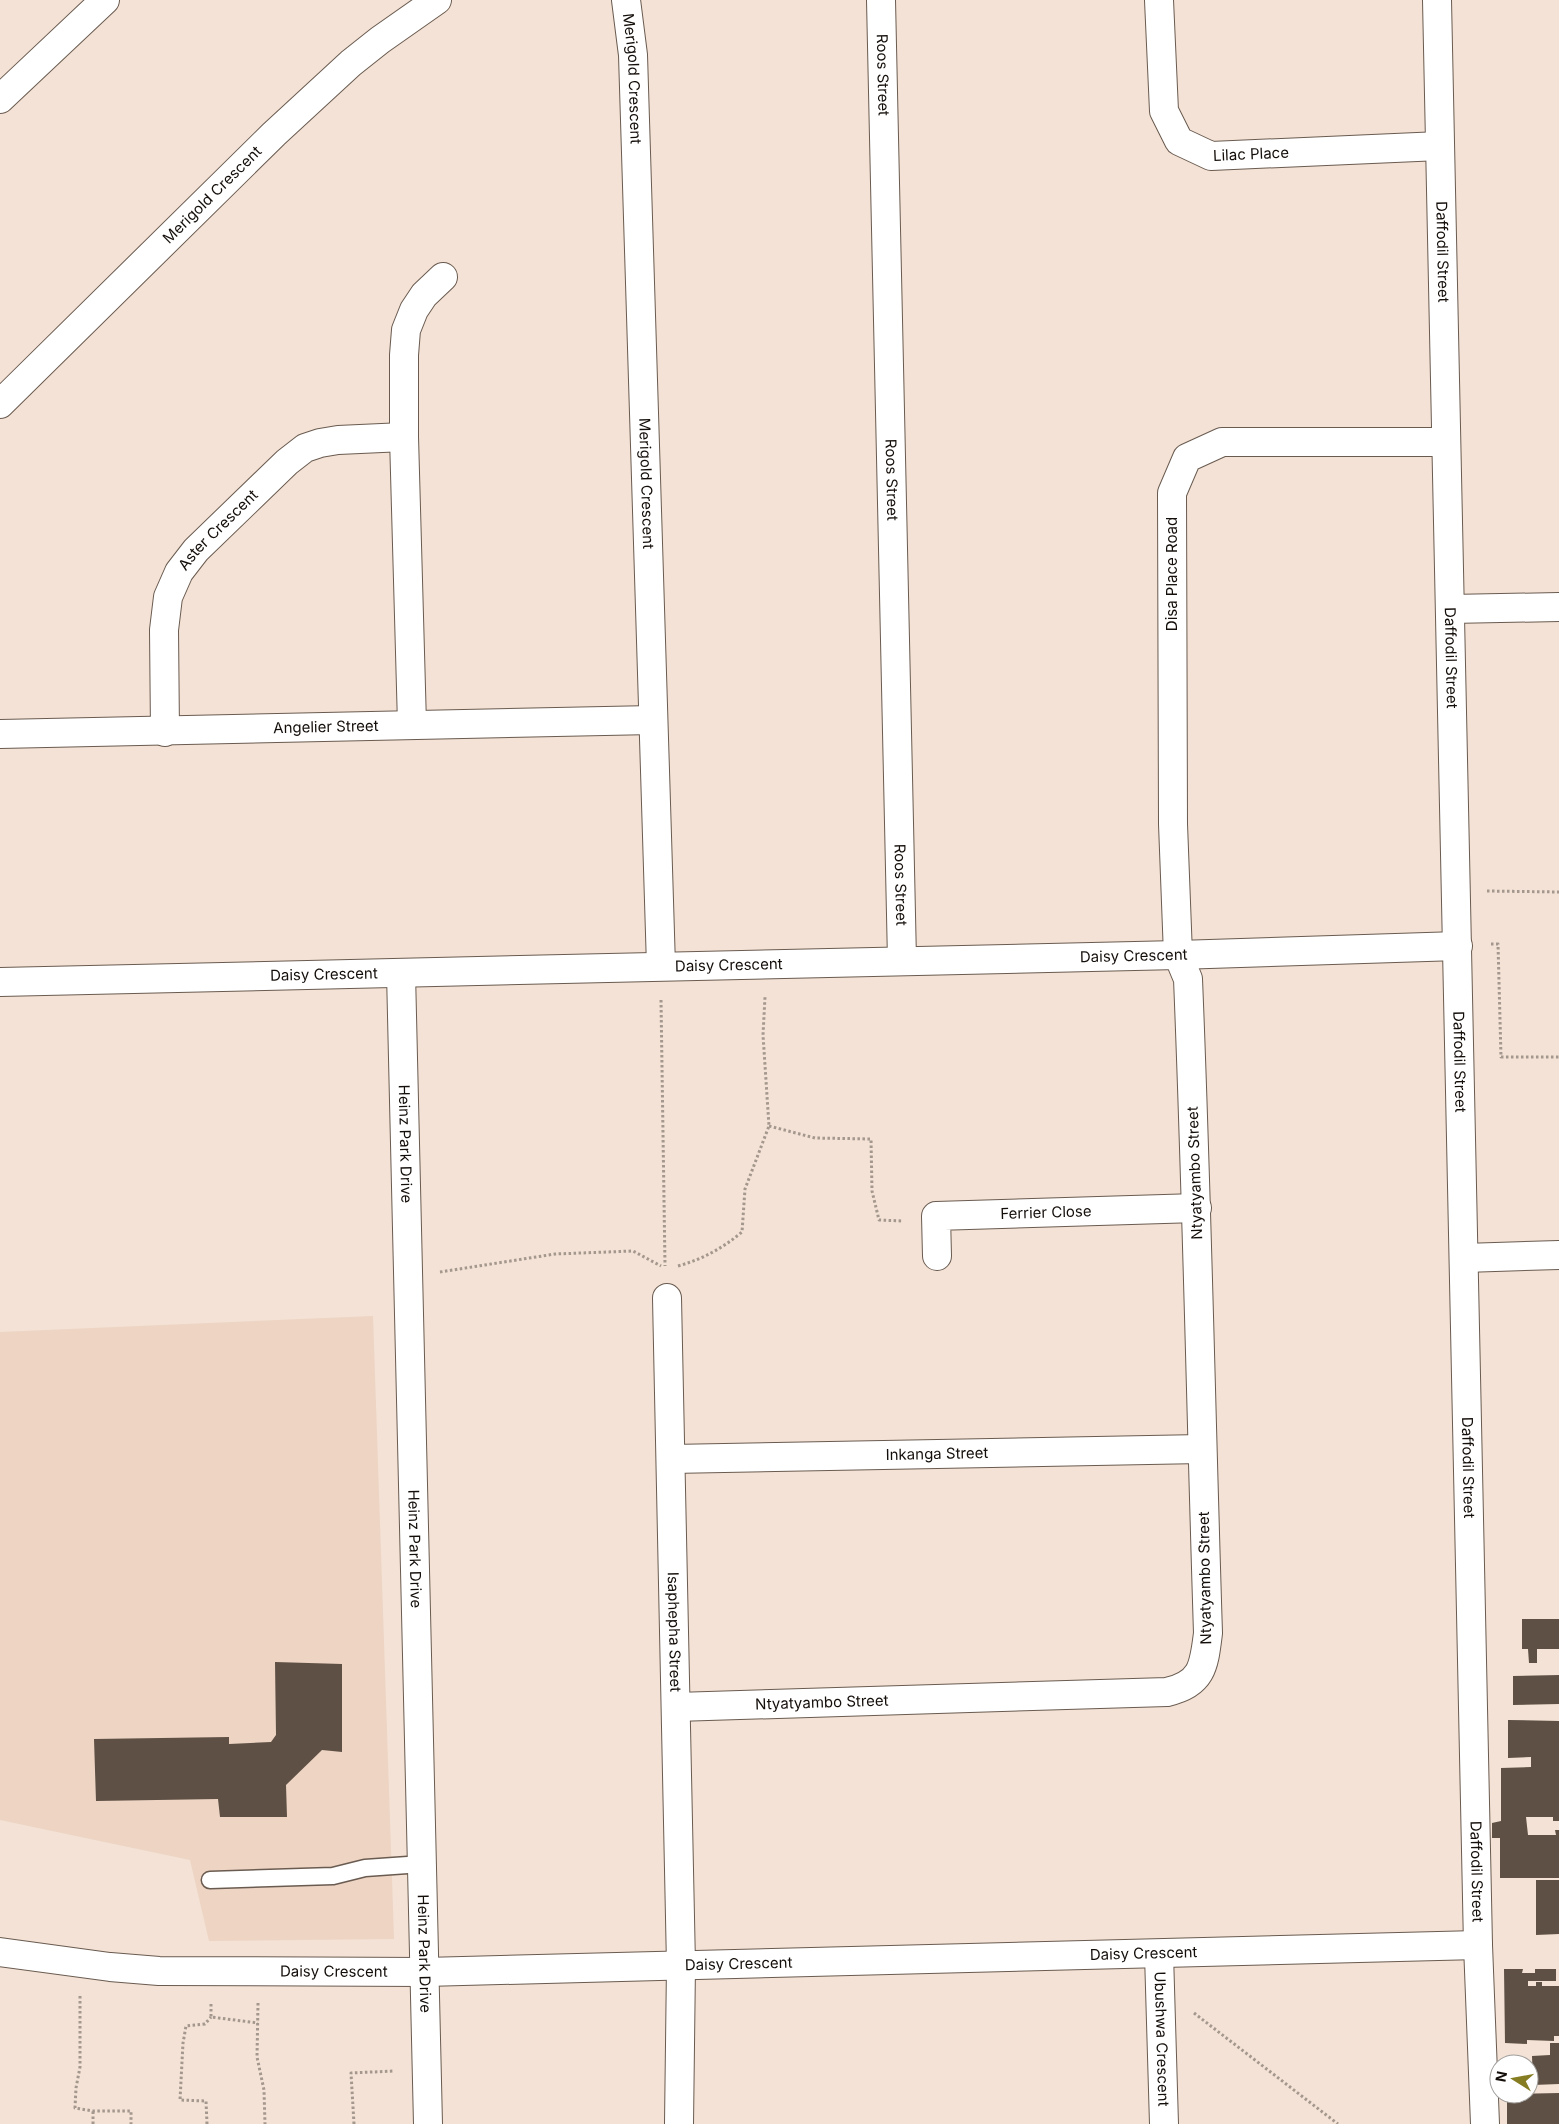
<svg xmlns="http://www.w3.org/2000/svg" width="1559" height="2124" viewBox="0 0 1559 2124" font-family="Inter,sans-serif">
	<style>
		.built { fill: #edd4c3 }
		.building { fill: #5e5045 }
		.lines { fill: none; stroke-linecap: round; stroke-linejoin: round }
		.service-casing { stroke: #6a5b50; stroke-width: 19 }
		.minor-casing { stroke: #6a5b50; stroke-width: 30 }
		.path { stroke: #a4978d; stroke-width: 3; stroke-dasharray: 2.5 2.5; stroke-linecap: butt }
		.service { stroke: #fff; stroke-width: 16 }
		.minor { stroke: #fff; stroke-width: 28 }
		.labels { text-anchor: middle; stroke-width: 5; stroke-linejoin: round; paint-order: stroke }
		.street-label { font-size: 15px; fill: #140e0a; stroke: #fff }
	</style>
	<rect width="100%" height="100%" fill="#f3e2d5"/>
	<path class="built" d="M373,1316L394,1939L209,1941L190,1860L0,1820V1332Z"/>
	<g class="building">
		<path d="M1522,1619H1559V1649H1537V1663H1529L1528,1649H1522Z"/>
		<path d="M275,1662L342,1664V1752L322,1750L286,1785L287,1817H220L218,1799L96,1801L94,1739L229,1737V1744L271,1742L276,1735Z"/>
		<path d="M1559,1675V1704L1513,1705V1676Z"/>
		<path d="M1508,1720L1559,1721V1821H1553V1817H1526L1528,1835H1556L1555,1830H1559V1878H1500V1838H1492V1823L1501,1821V1768L1531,1767V1757L1508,1758Z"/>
		<path d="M1536,1880H1559V1934L1536,1935Z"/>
		<path d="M1504,1969H1523L1522,1973H1535V1969H1556V1981H1528V1986H1536V1982H1542V1986H1559V2036H1554V2041L1527,2040V2044L1505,2043Z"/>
		<path d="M1550,2043H1559V2084L1533,2085L1532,2056L1550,2055Z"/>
		<path d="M1559,2093V2124H1507V2094Z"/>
	</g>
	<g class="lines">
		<g class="service-casing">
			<path id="service" d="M210,1880L333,1876L365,1868L422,1864"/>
		</g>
		<g class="minor-casing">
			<g id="minor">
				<path id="s1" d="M626,0L633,55L661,966"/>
				<path id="s2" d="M881,0L902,960"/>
				<path id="s3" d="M1159,0L1164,111L1179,141L1211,156L1440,146"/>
				<path id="s4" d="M1437,0L1478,1945L1485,2124"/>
				<path d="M0,99L105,0"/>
				<path id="s5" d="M0,404L274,134L351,63L380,40L437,0"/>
				<path d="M1450,609L1559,607"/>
				<path d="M412,724L404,437V355L406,330L414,310L424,295L443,277"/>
				<path id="s6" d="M165,732L164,630L168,597L179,572L196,550L287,462L305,448L320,443L338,440L404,437"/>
				<path id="s7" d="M0,734L653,720"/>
				<path id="s8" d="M401,973L428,2124"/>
				<path id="s9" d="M0,982L1178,955L1458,946"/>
				<path id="s10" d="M937,1256L936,1216L1197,1208"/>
				<path d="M1464,1258L1559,1255"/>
				<path id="s11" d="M667,1298L681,1965L679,2124"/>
				<path id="s12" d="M671,1459L1202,1449"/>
				<path id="s13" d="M676,1707L1167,1692C1203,1684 1204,1665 1208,1633C1201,1415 1197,1197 1188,979L1178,955L1173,824L1172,493L1187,458L1222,442H1445"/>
				<path id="s14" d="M0,1952L110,1967L159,1971L425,1972L1478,1945"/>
				<path id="s15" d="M1159,1954L1164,2124"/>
			</g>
		</g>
		<g class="path">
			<path d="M1487,891L1559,892"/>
			<path d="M1491,944H1498L1501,1057H1559"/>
			<path d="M661,1000L665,1266"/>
			<path d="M769,1126L815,1138L871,1139L872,1191L879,1220L903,1221"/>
			<path d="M678,1266C703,1259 723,1248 742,1232L745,1189L769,1126L763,1035L765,997"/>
			<path d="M440,1272L555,1254L633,1251L661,1266"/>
			<path d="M80,1996V2067L76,2088L75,2108L93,2111H131V2124"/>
			<path d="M258,2003L257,2057L264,2090L265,2124"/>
			<path d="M211,2004V2017L258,2023"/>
			<path d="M1194,2013L1338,2124"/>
			<path d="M93,2124V2111"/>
			<path d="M207,2124L206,2101L180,2100L183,2043L186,2026L205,2024L211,2017"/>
			<path d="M354,2124L351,2073L394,2071"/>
		</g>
		<use href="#service" class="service"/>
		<use href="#minor" class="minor"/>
	</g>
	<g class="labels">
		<g class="street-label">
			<text dy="5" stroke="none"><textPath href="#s2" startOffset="75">Roos Street</textPath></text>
			<text dy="5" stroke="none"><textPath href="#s1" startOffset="79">Merigold Crescent</textPath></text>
			<text dy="5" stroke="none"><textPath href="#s3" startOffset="220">Lilac Place</textPath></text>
			<text dy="5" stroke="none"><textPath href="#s5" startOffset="298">Merigold Crescent</textPath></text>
			<text dy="5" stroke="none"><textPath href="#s4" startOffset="252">Daffodil Street</textPath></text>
			<text dy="5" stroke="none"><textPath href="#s2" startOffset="480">Roos Street</textPath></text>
			<text dy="5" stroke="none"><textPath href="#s1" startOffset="484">Merigold Crescent</textPath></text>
			<text dy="5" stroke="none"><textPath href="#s6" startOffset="220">Aster Crescent</textPath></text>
			<text transform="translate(1172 574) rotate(-90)" y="5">Disa Place Road</text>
			<text dy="5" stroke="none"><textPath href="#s4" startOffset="658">Daffodil Street</textPath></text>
			<text dy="5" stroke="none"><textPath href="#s7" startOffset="326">Angelier Street</textPath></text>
			<text dy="5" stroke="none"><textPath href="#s2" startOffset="885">Roos Street</textPath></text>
			<text dy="5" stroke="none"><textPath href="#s9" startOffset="1134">Daisy Crescent</textPath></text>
			<text dy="5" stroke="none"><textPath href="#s9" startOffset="729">Daisy Crescent</textPath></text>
			<text dy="5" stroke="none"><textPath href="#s9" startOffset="324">Daisy Crescent</textPath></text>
			<text dy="5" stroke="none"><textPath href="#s4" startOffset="1062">Daffodil Street</textPath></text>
			<text dy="5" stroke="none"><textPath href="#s8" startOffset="171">Heinz Park Drive</textPath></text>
			<text transform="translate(1195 1173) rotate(-92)" y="5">Ntyatyambo Street</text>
			<text dy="5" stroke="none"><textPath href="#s10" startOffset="150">Ferrier Close</textPath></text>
			<text dy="5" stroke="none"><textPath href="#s12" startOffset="266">Inkanga Street</textPath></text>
			<text dy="5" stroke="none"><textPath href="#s4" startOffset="1468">Daffodil Street</textPath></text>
			<text dy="5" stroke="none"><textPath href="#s8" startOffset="576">Heinz Park Drive</textPath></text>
			<text transform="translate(1205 1578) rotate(-91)" y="5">Ntyatyambo Street</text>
			<text dy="5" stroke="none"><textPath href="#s11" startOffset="334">Isaphepha Street</textPath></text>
			<text dy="5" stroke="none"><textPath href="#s13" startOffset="146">Ntyatyambo Street</textPath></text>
			<text dy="5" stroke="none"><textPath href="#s4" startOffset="1872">Daffodil Street</textPath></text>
			<text dy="5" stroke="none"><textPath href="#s8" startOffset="981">Heinz Park Drive</textPath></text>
			<text dy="5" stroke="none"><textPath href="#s14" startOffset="1145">Daisy Crescent</textPath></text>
			<text dy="5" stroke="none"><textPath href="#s14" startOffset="740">Daisy Crescent</textPath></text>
			<text dy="5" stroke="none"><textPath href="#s14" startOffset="335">Daisy Crescent</textPath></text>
			<text dy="5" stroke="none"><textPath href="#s15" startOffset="85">Ubushwa Crescent</textPath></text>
		</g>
	</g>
	<g transform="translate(1514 2079) rotate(281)"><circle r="24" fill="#ffffff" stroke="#a19f9d"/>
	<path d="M0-4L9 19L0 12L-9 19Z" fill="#867d23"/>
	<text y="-8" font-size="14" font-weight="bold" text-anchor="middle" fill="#140e0a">N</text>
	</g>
</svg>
